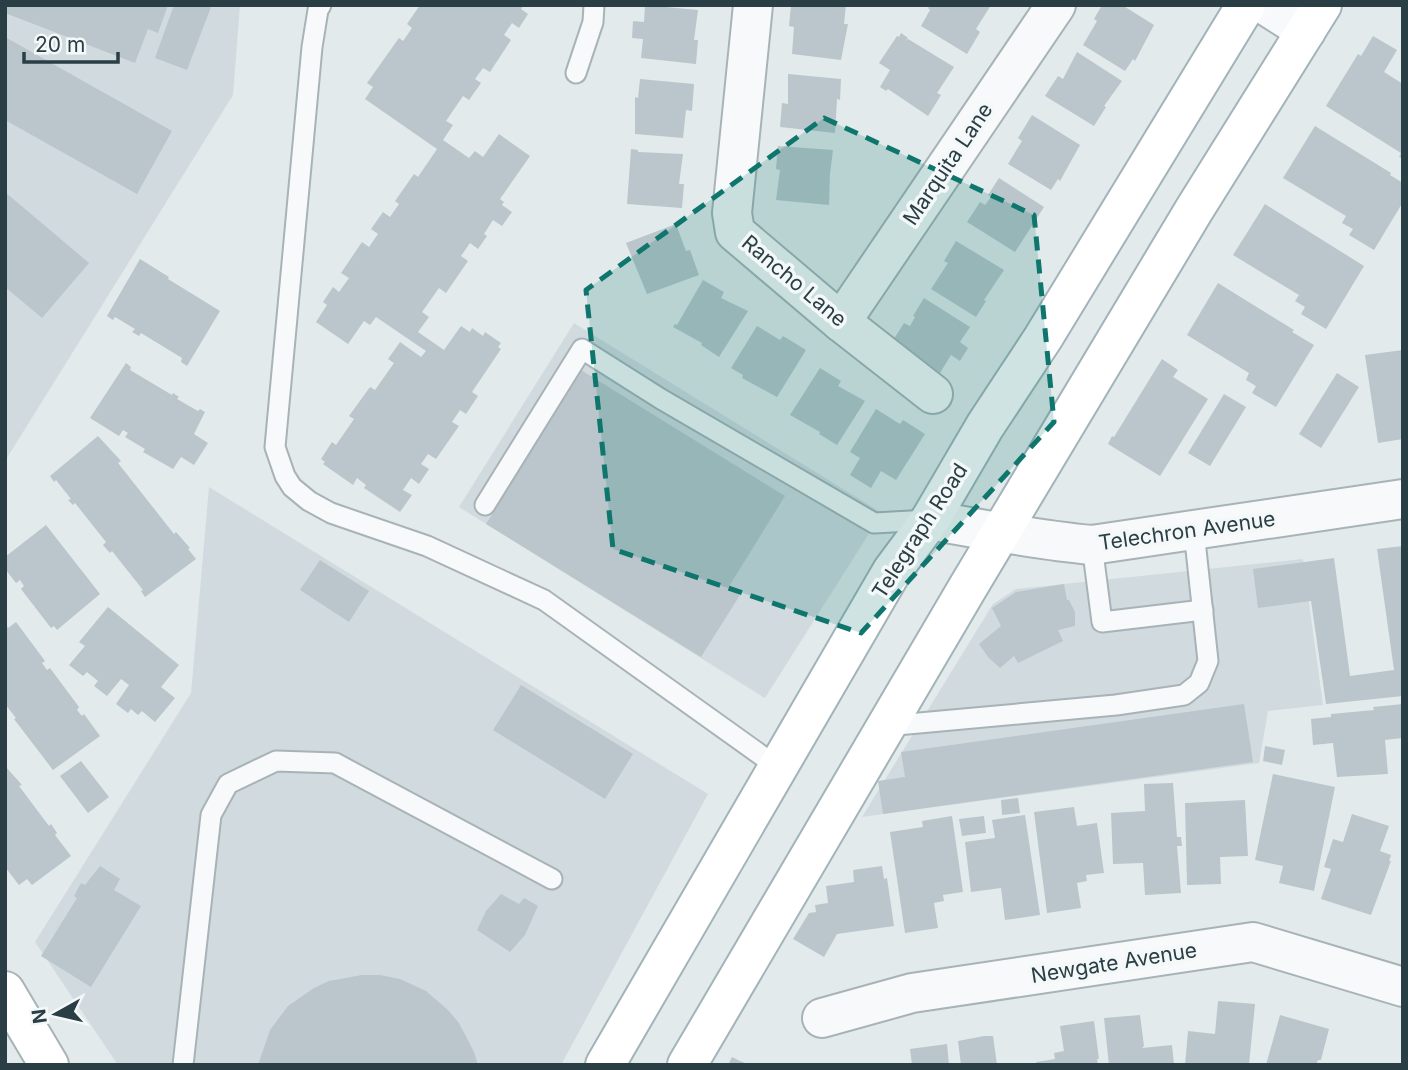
<svg xmlns="http://www.w3.org/2000/svg" width="1408" height="1070" viewBox="0 0 1408 1070" font-family="Inter,sans-serif">
	<style>
		.built { fill: #d1dadf }
		.building { fill: #bac6cb }
		.lines { fill: none; stroke-linecap: round; stroke-linejoin: round }
		.service-casing { stroke: #a8b3b7; stroke-width: 23 }
		.minor-casing { stroke: #a8b3b7; stroke-width: 42 }
		.secondary-casing { stroke: #a8b3b7; stroke-width: 42 }
		.primary-casing { stroke: #a2b3b9; stroke-width: 42 }
		.service { stroke: #f7f9fa; stroke-width: 19 }
		.minor { stroke: #f7f9fa; stroke-width: 38 }
		.secondary { stroke: #fff; stroke-width: 38 }
		.primary { stroke: #fff; stroke-width: 38 }
		.marked { fill: #0f766e; fill-opacity: 0.2; stroke: #0f766e; stroke-width: 5; stroke-dasharray: 14 9; stroke-linejoin: round }
		.labels { text-anchor: middle; stroke-width: 7; stroke-linejoin: round; paint-order: stroke }
		.street-label { font-size: 21px; fill: #2a3e46; stroke: #f4f8f9 }
	</style>
	<rect width="100%" height="100%" fill="#e3eaec"/>
	<g class="built">
		<path d="M5,5H240L233,95L5,461Z"/>
		<path d="M574,323L882,513L765,698L459,507Z"/>
		<path d="M209,487L708,794L561,1065H118L35,942L191,693Z"/>
		<path d="M1303,559L1323,705L1268,711L1259,763L862,817L993,604L1016,589Z"/>
	</g>
	<g class="building">
		<path d="M5,5H168L158,33L148,29L135,63L5,13Z"/>
		<path d="M174,5L211,7L187,70L155,58Z"/>
		<path d="M420,5H524L521,9L528,14L519,28L512,23L504,35L511,40L490,72L483,68L475,79L481,83L469,100L463,96L446,121L453,125L443,140L469,158L475,151L483,157L499,134L530,156L500,199L504,202L502,205L512,212L502,226L493,220L484,234L487,236L478,249L470,243L461,256L468,261L446,293L439,288L422,312L429,317L418,332L444,350L461,326L470,332L472,328L483,336L485,332L501,343L498,347L501,349L472,392L478,396L466,414L460,410L452,422L459,426L436,459L428,454L421,464L429,469L419,484L411,478L403,490L412,495L400,512L364,488L366,485L357,478L353,485L323,464L325,462L321,459L332,442L336,445L354,419L349,416L370,387L375,390L394,363L388,359L400,342L421,357L426,351L376,317L370,325L364,321L348,344L316,322L327,305L323,302L333,287L339,292L349,278L341,273L362,242L369,247L378,234L371,229L383,212L390,217L399,204L395,201L414,174L418,177L437,149L365,99L373,87L367,83L399,38L403,41L412,28L407,24Z"/>
		<path d="M645,5L698,10L694,40H698L696,64L641,58L643,39L632,38L633,21L644,22Z"/>
		<path d="M791,5H846L844,24H848L841,60L792,54L794,27L789,26Z"/>
		<path d="M930,5H991L976,29L980,32L967,54L921,26L930,10L928,8Z"/>
		<path d="M1102,5H1122L1154,25L1135,61L1133,59L1125,71L1083,45L1097,21L1094,19Z"/>
		<path d="M901,33L908,38L905,41L908,39L954,67L937,93L941,95L928,116L888,89L886,91L880,87L890,70L879,63L897,36L899,37Z"/>
		<path d="M1373,36L1397,50L1384,72L1403,84V159L1399,157L1401,153L1326,106L1358,54L1361,56Z"/>
		<path d="M5,37L172,131L137,194L5,120Z"/>
		<path d="M1077,52L1122,81L1104,106L1106,107L1094,126L1045,96L1058,76L1063,79Z"/>
		<path d="M788,74L841,79L840,100L837,99L835,133L780,127L782,103L788,104Z"/>
		<path d="M640,79L694,84L692,111L686,110L683,138L635,134V97L638,98Z"/>
		<path d="M1032,115L1080,145L1060,181L1058,179L1051,190L1008,164L1022,141L1018,138Z"/>
		<path d="M1315,126L1391,173L1390,175L1403,183V202L1374,250L1349,235L1353,229L1342,223L1346,216L1283,178Z"/>
		<path d="M778,146L833,150L830,174L829,205L776,200L780,170L776,169Z"/>
		<path d="M631,149L638,150V152L683,154L679,184H684L682,208L627,204Z"/>
		<path d="M999,178L1044,207L1015,252L967,222L980,202L985,205L991,197L988,195Z"/>
		<path d="M5,192L89,263L42,318L5,287Z"/>
		<path d="M1265,204L1364,266L1326,329L1301,314L1305,307L1295,301L1299,295L1233,255Z"/>
		<path d="M676,224L686,251L690,250L699,275L647,294L626,243Z"/>
		<path d="M956,241L1004,270L984,300L986,301L976,317L931,289L948,263L944,261Z"/>
		<path d="M140,259L169,277L168,279L220,311L187,366L181,362L182,358L141,333L139,336L132,332L135,329L115,317L113,320L107,316Z"/>
		<path d="M703,280L724,292L721,298L748,311L719,357L701,345L702,343L673,327L675,324L677,325Z"/>
		<path d="M1218,283L1294,330L1292,332L1314,345L1276,407L1252,393L1256,386L1246,380L1249,373L1187,335Z"/>
		<path d="M924,298L970,327L960,342L968,348L960,361L951,355L940,373L892,342L904,323L910,326L915,317L913,316Z"/>
		<path d="M757,326L780,340L783,336L806,350L777,397L742,378L743,375L731,368Z"/>
		<path d="M1403,350V439L1378,443L1365,355Z"/>
		<path d="M1162,359L1178,370L1173,377L1208,399L1160,476L1108,444L1112,436L1114,437Z"/>
		<path d="M126,363L131,367L130,370L172,395L173,393L179,397L177,399L198,411L200,409L205,412L194,434L208,443L194,465L181,457L173,469L143,452L145,449L125,437L128,433L123,430L119,436L90,418Z"/>
		<path d="M820,368L841,381L838,386L865,401L837,445L819,434L820,432L790,415Z"/>
		<path d="M581,370L785,496L728,588L740,595L701,657L486,524Z"/>
		<path d="M1337,373L1359,387L1321,448L1299,434Z"/>
		<path d="M1224,394L1246,407L1210,466L1188,453Z"/>
		<path d="M876,409L900,424L903,420L925,434L896,480L881,471L871,488L850,475L860,458L850,452Z"/>
		<path d="M98,436L121,461L118,463L174,534L176,532L190,548L188,549L196,559L145,597L141,591L143,590L112,551L110,553L103,545L106,542L75,503L73,505L68,500L71,499L56,480L54,482L50,476Z"/>
		<path d="M46,525L100,594L57,630L54,626L51,628L21,589L24,586L20,580L16,583L5,569V557Z"/>
		<path d="M1403,546V696L1326,704L1311,601L1258,608L1253,569L1334,558L1350,676L1394,670L1377,549Z"/>
		<path d="M320,560L369,591L349,622L300,590Z"/>
		<path d="M1064,584L1067,600H1069L1075,612V626L1058,630L1063,641L1018,663L1014,656L1000,668L988,657L979,644L1001,626L992,608L1016,592Z"/>
		<path d="M108,607L179,665L161,687L175,698L155,722L142,711L138,715L131,709L128,713L116,704L129,685L121,679L107,696L94,686L98,681L87,672L83,676L69,665L85,646L79,642Z"/>
		<path d="M16,622L45,661L42,663L47,670L50,668L79,707L77,710L82,716L84,714L100,736L53,770L14,719L16,718L5,704V623L8,628Z"/>
		<path d="M521,685L633,754L605,799L493,730Z"/>
		<path d="M1244,704L1253,762L883,814L878,781L905,777L901,752Z"/>
		<path d="M1403,704V738L1385,740L1388,774L1337,777L1333,743L1313,745L1311,719L1331,717V714L1374,710L1373,707Z"/>
		<path d="M1265,746L1285,750L1282,765L1263,761Z"/>
		<path d="M81,761L109,797L88,813L60,776Z"/>
		<path d="M5,766L22,785L19,786L49,826L51,824L57,833L55,835L71,856L32,885L27,879L19,885L5,867Z"/>
		<path d="M1273,774L1335,787L1314,891L1279,883L1283,866L1255,860Z"/>
		<path d="M1173,783L1177,837H1181L1182,846H1177L1181,893L1145,895L1143,863L1113,864L1111,813L1145,811L1144,784Z"/>
		<path d="M1018,798L1020,813L1002,815L1001,800Z"/>
		<path d="M1245,800L1248,856L1220,857L1221,884L1187,885L1185,803Z"/>
		<path d="M1074,807L1077,826L1097,823L1104,873L1086,875L1087,881L1077,883L1081,908L1047,913L1034,812Z"/>
		<path d="M1352,814L1389,826L1380,851L1391,855L1389,861H1391L1371,915L1321,899L1331,869L1324,867L1333,839L1343,842Z"/>
		<path d="M1025,815L1040,915L1005,920L1001,888L971,892L965,842L995,838L992,820Z"/>
		<path d="M952,816L963,892L943,895L944,901L934,903L938,928L905,933L890,832L923,827L922,821Z"/>
		<path d="M984,816L986,833L962,836L959,819Z"/>
		<path d="M100,866L120,879L114,890L141,906L91,987L41,956L77,898L74,896L81,883L85,885Z"/>
		<path d="M882,866L884,879L887,878L894,926L837,934L824,957L793,939L809,913L816,912L815,905L828,903L826,886L854,882L853,870Z"/>
		<path d="M501,894L519,904L524,898L538,906L525,935L510,952L477,930L486,911Z"/>
		<path d="M362,975H380L400,979L426,991L448,1010L459,1023L474,1052L478,1065H258L270,1030L288,1006L314,988L329,981Z"/>
		<path d="M1218,1001L1255,1004L1249,1065H1185L1188,1031L1215,1034Z"/>
		<path d="M1140,1015L1144,1046L1142,1048L1172,1045L1174,1065H1109L1104,1018Z"/>
		<path d="M1280,1015L1329,1029L1321,1060H1318L1316,1065H1266Z"/>
		<path d="M1094,1021L1099,1059H1097L1098,1065H1036V1062L1055,1059L1054,1053L1064,1051L1060,1026Z"/>
		<path d="M984,1036H993L997,1065H961L958,1041Z"/>
		<path d="M947,1044L949,1065H912L910,1049Z"/>
		<path d="M732,1057L740,1061L750,1065H728Z"/>
	</g>
	<g class="lines">
		<g class="service-casing">
			<g id="service">
				<path d="M321,5L318,10L312,47L275,447L285,476L292,487L309,501L331,513L427,546L544,600L779,768"/>
				<path d="M576,73L593,22L594,5"/>
				<path d="M485,505L582,349L661,399L874,523L929,520"/>
				<path d="M1092,545L1102,622L1203,610"/>
				<path d="M886,726L1116,705L1184,695L1199,683L1208,661L1194,531"/>
				<path d="M183,1065L211,815L228,784L276,761L335,763L552,879"/>
			</g>
		</g>
		<g class="minor-casing">
			<g id="minor">
				<path d="M753,5L732,213L735,232L841,322L933,394"/>
				<path d="M1265,5L1306,31"/>
				<path d="M841,322L1056,5"/>
				<path d="M930,520C984,530 1039,540 1092,545L1403,499"/>
				<path d="M822,1018L912,993L1253,942L1403,987"/>
			</g>
		</g>
		<g class="secondary-casing">
			<path id="secondary" d="M5,991L49,1065"/>
		</g>
		<g class="primary-casing">
			<g id="primary">
				<path d="M605,1065L892,571L930,520L985,426L1043,338L1246,5"/>
				<path d="M687,1065L968,587L1194,210L1322,5"/>
			</g>
		</g>
		<use href="#service" class="service"/>
		<use href="#minor" class="minor"/>
		<use href="#secondary" class="secondary"/>
		<use href="#primary" class="primary"/>
	</g>
	<path class="marked" d="M824,118L1034,215L1054,422L861,633L613,549L586,290Z"/>
	<g class="labels">
		<g class="street-label">
			<text transform="translate(948 164) rotate(-56)" y="7">Marquita Lane</text>
			<text transform="translate(794 281) rotate(40)" y="7">Rancho Lane</text>
			<text transform="translate(920 531) rotate(-57)" y="7">Telegraph Road</text>
			<text transform="translate(1187 531) rotate(-8)" y="7">Telechron Avenue</text>
			<text transform="translate(1114 963) rotate(-9)" y="7">Newgate Avenue</text>
		</g>
	</g>
	<rect width="1408" height="1070" fill="none" stroke="#2a3e46" stroke-width="14"/>
	<g transform="translate(56 1014) rotate(262)" stroke="#f4f8f9" stroke-width="5" paint-order="stroke">
	<path d="M0-5L12 26L0 18L-12 26Z" fill="#2a3e46"/>
	<text y="-10" font-size="19" font-weight="bold" text-anchor="middle" fill="#2a3e46">N</text>
	</g>
	<path d="M24 52v10h94v-10" fill="none" stroke="#2a3e46" stroke-width="3.5"/>
	<text x="35" y="52" font-size="21" fill="#2a3e46" stroke="#f4f8f9" stroke-width="5" paint-order="stroke">20 m</text>
</svg>
